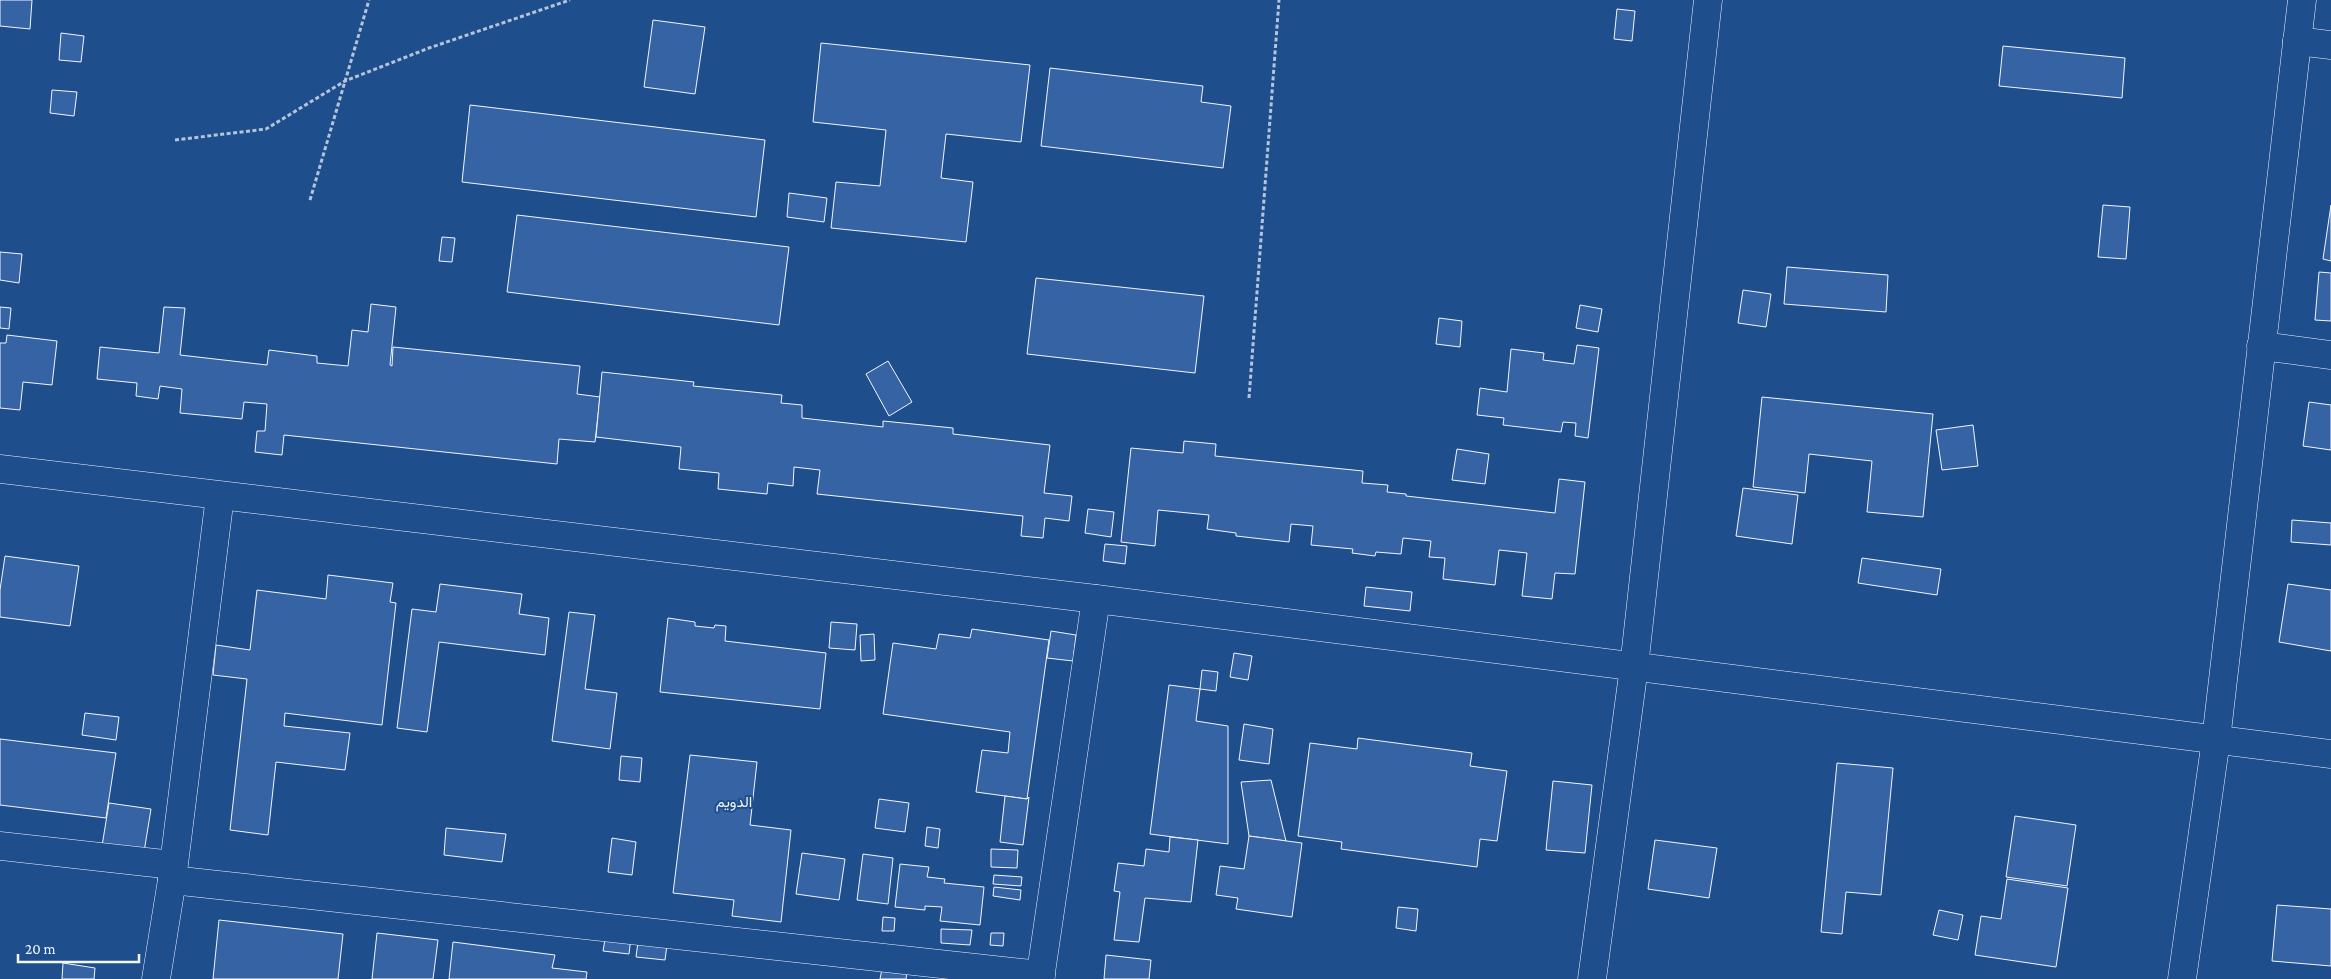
<svg xmlns="http://www.w3.org/2000/svg" width="2331" height="979" viewBox="0 0 2331 979" font-family="'Crimson Pro',Vazirmatn,serif">
	<style>
		.building { fill: #3563a3; stroke: #f2f6ff }
		.lines { fill: none; stroke-linecap: round; stroke-linejoin: round }
		.minor-casing { stroke: #f2f6ff; stroke-width: 29 }
		.path { stroke: #b3c4dc; stroke-width: 3; stroke-dasharray: 4 2.5; stroke-linecap: butt }
		.minor { stroke: #1f4e8c; stroke-width: 28 }
		.labels { text-anchor: middle; stroke-width: 4; stroke-linejoin: round; paint-order: stroke }
		.quarter-label { font-size: 15px; fill: #f2f6ff; stroke: #1f4e8c }
	</style>
	<rect width="100%" height="100%" fill="#1f4e8c"/>
	<g class="building">
		<path d="M0,0H32L30,29L0,26Z"/>
		<path d="M1617,9L1635,11L1632,41L1614,39Z"/>
		<path d="M653,20L705,27L695,94L644,87Z"/>
		<path d="M61,33L84,36L81,62L59,60Z"/>
		<path d="M821,43L1030,65L1021,142L946,134L941,178L973,182L966,242L831,228L836,182L880,186L886,130L813,122Z"/>
		<path d="M2003,46L2125,58L2122,98L1999,86Z"/>
		<path d="M1050,68L1203,86L1201,102L1231,106L1223,168L1041,146Z"/>
		<path d="M52,90L77,92L74,116L50,113Z"/>
		<path d="M470,105L765,140L756,217L462,182Z"/>
		<path d="M789,193L827,198L824,222L787,217Z"/>
		<path d="M2103,205L2130,207L2126,259L2098,257Z"/>
		<path d="M2331,205V261L2323,259Z"/>
		<path d="M517,215L789,247L779,325L507,292Z"/>
		<path d="M442,237L455,238L452,262L439,261Z"/>
		<path d="M0,252L22,254L19,283L0,280Z"/>
		<path d="M1787,267L1888,275L1886,312L1784,304Z"/>
		<path d="M2319,272L2331,273V321L2315,320Z"/>
		<path d="M1036,278L1204,296L1195,373L1027,354Z"/>
		<path d="M1743,290L1771,294L1766,327L1738,323Z"/>
		<path d="M371,304L396,307L390,365L392,366L393,347L580,366L577,394L600,397L595,442L559,439L557,464L284,435L282,455L255,452L257,431H265L267,404L244,402L242,419L180,413L182,389L160,386L158,399L136,396L137,383L97,379L100,347L159,353L164,307L185,308L180,355L267,365L269,350L317,356V363L348,366L352,330L368,332Z"/>
		<path d="M1580,305L1602,309L1598,332L1576,328Z"/>
		<path d="M0,307L11,308L9,329L0,328Z"/>
		<path d="M1439,318L1462,321L1460,347L1436,344Z"/>
		<path d="M7,335L57,341L52,385L23,382L20,410L0,408V343H6Z"/>
		<path d="M1577,345L1599,348L1588,438L1575,436L1576,423L1563,422L1561,432L1503,425L1504,418L1477,415L1480,388L1507,392L1511,349L1544,353L1543,360L1574,364Z"/>
		<path d="M888,361L912,402L889,416L866,374Z"/>
		<path d="M602,372L694,382L693,386L782,395L781,403L802,405V418L883,427V421L953,428V434L1050,445L1044,493L1072,496L1069,521L1045,518L1043,538L1021,536L1023,516L817,494L820,470L794,467L793,486L768,483L767,494L718,489L719,473L679,469L681,447L596,437Z"/>
		<path d="M1762,397L1933,414L1923,517L1867,512L1872,461L1809,454L1805,493L1753,487Z"/>
		<path d="M2309,402L2331,405V450L2303,446Z"/>
		<path d="M1973,425L1978,466L1942,470L1936,430Z"/>
		<path d="M1184,441L1216,444L1215,456L1363,471L1362,483L1388,485L1387,492L1406,494V496L1555,513L1559,479L1585,482L1575,574L1555,573L1552,599L1522,596L1527,553L1499,550L1495,585L1443,579L1445,558L1429,557L1431,541L1403,538L1401,554L1376,552L1375,556L1352,553L1353,549L1311,545L1313,526L1291,524L1289,542L1236,536V533L1207,529L1209,515L1158,510L1155,546L1121,542L1131,448L1183,453Z"/>
		<path d="M1457,449L1489,454L1485,484L1452,480Z"/>
		<path d="M1743,488L1798,495L1792,544L1736,536Z"/>
		<path d="M1088,509L1114,512L1111,537L1085,533Z"/>
		<path d="M2292,520L2331,523V545L2291,542Z"/>
		<path d="M1105,544L1127,546L1125,564L1103,561Z"/>
		<path d="M5,556L79,566L70,626L0,617V590Z"/>
		<path d="M1862,558L1941,569L1937,595L1858,583Z"/>
		<path d="M328,575L393,583L390,602L396,603L382,725L285,713L284,726L350,733L345,770L276,762L268,835L230,830L247,679L213,675L216,645L250,650L257,590L326,599Z"/>
		<path d="M440,584L522,594L519,614L549,618L545,655L439,642L427,732L397,728L412,609L436,612Z"/>
		<path d="M2288,584L2331,590V651L2279,642Z"/>
		<path d="M1366,587L1412,592L1410,611L1364,606Z"/>
		<path d="M569,612L595,615L585,689L617,693L610,749L552,741Z"/>
		<path d="M668,618L695,622V626L714,628L715,625L726,626L725,641L826,653L820,709L660,692Z"/>
		<path d="M831,622L857,624L855,650L829,648Z"/>
		<path d="M972,629L1049,640L1027,799L976,792L982,750L1008,753L1010,732L883,714L893,643L936,649L939,634L970,638Z"/>
		<path d="M1051,631L1076,635L1073,661L1047,658Z"/>
		<path d="M874,634L875,660L861,661L860,635Z"/>
		<path d="M1234,653L1252,656L1248,680L1230,677Z"/>
		<path d="M1202,670L1218,672L1216,691L1200,689Z"/>
		<path d="M1169,685L1200,689L1196,721L1228,726V844L1150,834Z"/>
		<path d="M85,713L119,717L116,740L82,735Z"/>
		<path d="M1244,724L1273,729L1269,764L1239,760Z"/>
		<path d="M1358,738L1472,753L1470,766L1507,771L1497,841L1480,839L1477,867L1341,849L1342,842L1298,836L1310,743L1357,749Z"/>
		<path d="M0,739L116,753L106,818L0,805Z"/>
		<path d="M690,755L757,762L750,825L791,830L781,922L732,916L734,900L673,893Z"/>
		<path d="M621,756L642,758L640,782L619,780Z"/>
		<path d="M1837,763L1893,768L1881,895L1846,892L1842,934L1821,932Z"/>
		<path d="M1271,780L1286,841L1249,836L1241,782Z"/>
		<path d="M1553,781L1592,785L1585,853L1546,850Z"/>
		<path d="M1005,796L1027,799L1029,797L1023,845L1000,842Z"/>
		<path d="M879,799L909,803L905,832L875,828Z"/>
		<path d="M109,803L151,809L144,852L102,846Z"/>
		<path d="M2015,816L2076,825L2067,886L2006,877Z"/>
		<path d="M927,827L940,829L938,848L925,846Z"/>
		<path d="M446,828L506,834L502,862L444,855Z"/>
		<path d="M1249,836L1302,843L1292,917L1236,909L1238,898L1216,895L1220,866L1244,869Z"/>
		<path d="M1170,837L1198,840L1191,902L1145,898L1139,942L1114,940L1120,892L1114,891L1118,863L1144,866L1146,849L1169,852Z"/>
		<path d="M612,838L636,842L632,875L608,872Z"/>
		<path d="M1655,840L1717,848L1709,898L1648,889Z"/>
		<path d="M991,849L1018,850L1017,868L991,867Z"/>
		<path d="M802,853L845,859L839,900L796,894Z"/>
		<path d="M863,854L893,858L888,904L857,900Z"/>
		<path d="M900,864L929,867L927,877L945,879L944,883L984,887L980,925L940,921L942,907L925,906V910L895,907Z"/>
		<path d="M994,875L1022,877L1021,886L993,884Z"/>
		<path d="M2007,879L2068,888L2056,967L1975,955L1981,916L2001,919Z"/>
		<path d="M994,887L1021,890L1020,900L993,896Z"/>
		<path d="M2277,905L2331,909V966L2272,961Z"/>
		<path d="M1398,907L1418,909L1416,931L1396,928Z"/>
		<path d="M1939,910L1963,915L1958,940L1933,935Z"/>
		<path d="M883,917L895,918L894,931H882Z"/>
		<path d="M219,920L343,934L338,979H213Z"/>
		<path d="M941,929L972,930L970,945L941,943Z"/>
		<path d="M377,933L438,940L433,979H372Z"/>
		<path d="M991,933H1004L1003,946L990,945Z"/>
		<path d="M606,934L631,937L629,954L603,951Z"/>
		<path d="M453,942L555,955L552,968L587,972L586,979H449Z"/>
		<path d="M638,942L667,945L665,960L636,957Z"/>
		<path d="M1106,955L1151,960L1149,979H1104Z"/>
		<path d="M63,963L95,968L94,979H62Z"/>
		<path d="M882,969L907,972L906,979H880Z"/>
	</g>
	<g class="lines">
		<g class="minor-casing">
			<g id="minor">
				<path d="M2297,41L2331,45"/>
				<path d="M2261,346L2331,355"/>
				<path d="M0,469L1096,599L2331,754"/>
				<path d="M0,846L173,865"/>
				<path d="M172,880L1041,975"/>
				<path d="M156,979L172,880L220,496"/>
				<path d="M1040,979L1096,599"/>
				<path d="M1592,979L1634,667L1708,0"/>
				<path d="M2182,979L2216,740L2302,0"/>
			</g>
		</g>
		<g class="path">
			<path d="M175,140L266,129L345,81L429,48L570,0"/>
			<path d="M310,200L369,0"/>
			<path d="M1249,398L1279,0"/>
		</g>
		<use href="#minor" class="minor"/>
	</g>
	<g class="labels">
		<g class="quarter-label">
			<text x="734" y="807">الدويم</text>
		</g>
	</g>
	<path d="M18 954v8h121v-8" fill="none" stroke="#f2f6ff" stroke-width="2.5"/>
	<text x="25" y="954" font-size="15" fill="#f2f6ff" stroke="#1f4e8c" stroke-width="4" paint-order="stroke">20 m</text>
</svg>
